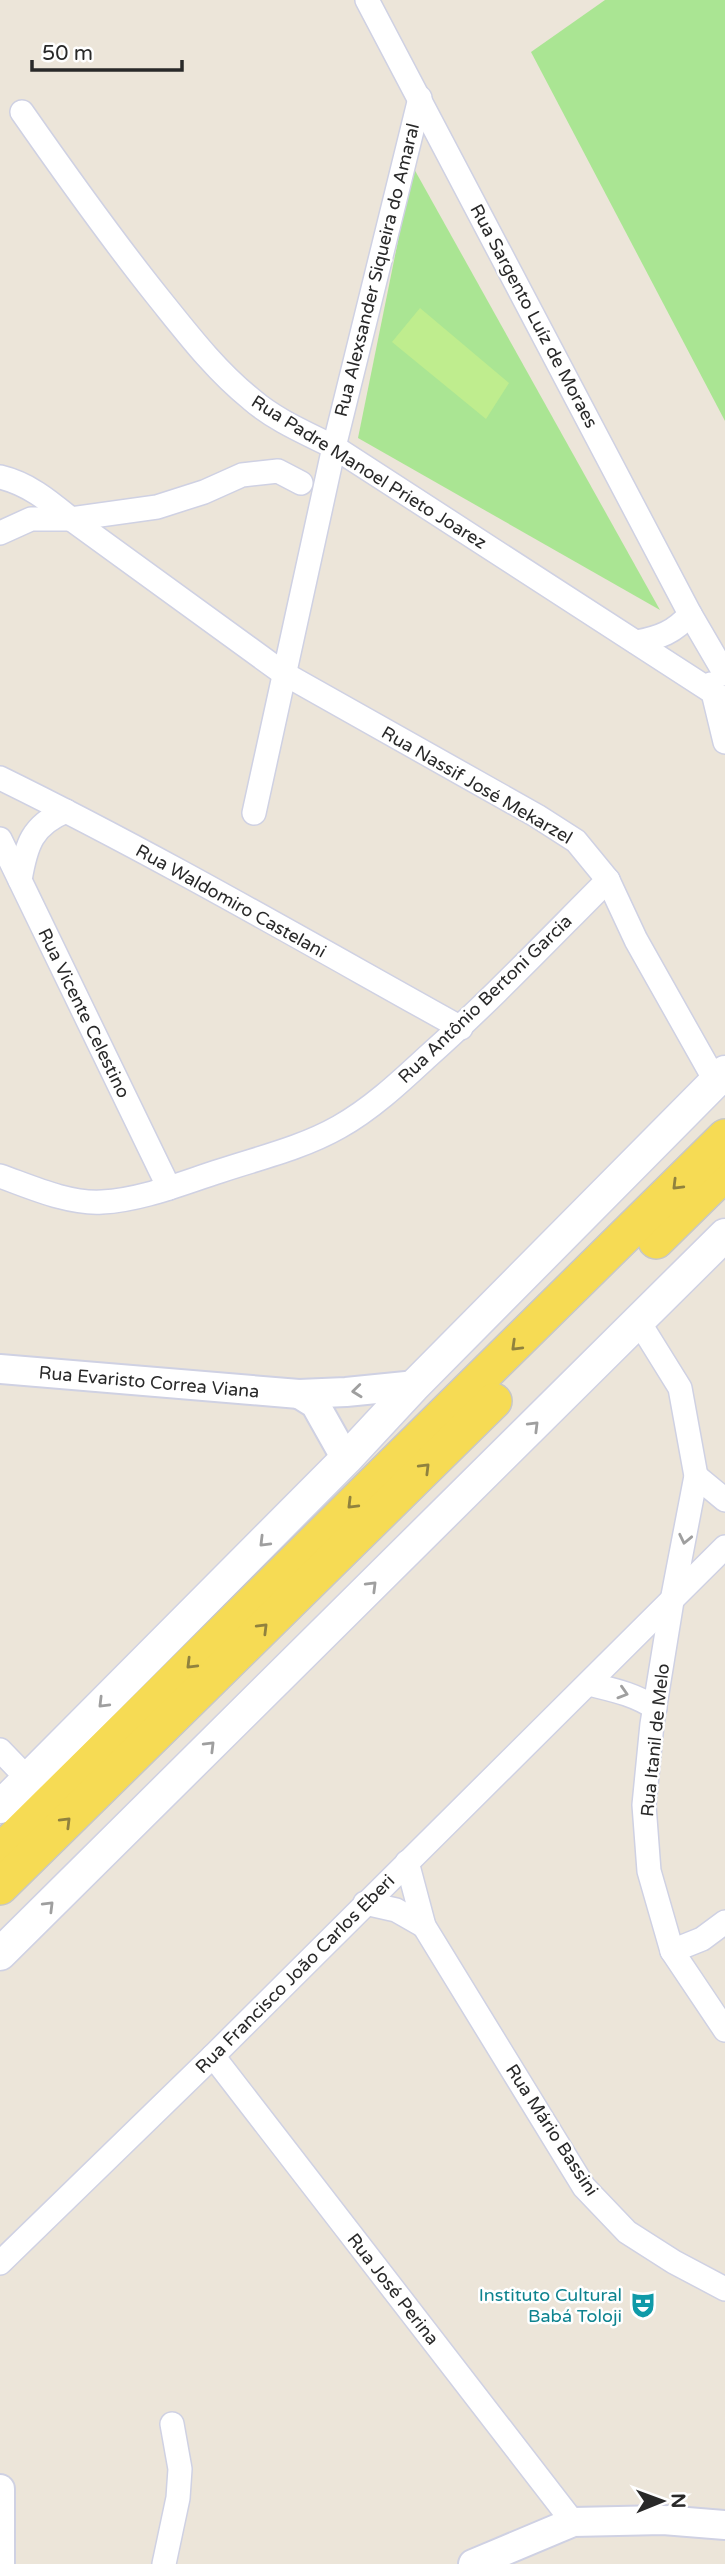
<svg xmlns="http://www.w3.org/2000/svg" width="725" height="2564" viewBox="0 0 725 2564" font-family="'Varela Round',sans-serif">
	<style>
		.green { fill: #aae593 }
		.pitch { fill: #bfed8e }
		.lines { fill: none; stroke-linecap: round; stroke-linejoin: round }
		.minor-casing { stroke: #cfd1e3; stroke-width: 26 }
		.tertiary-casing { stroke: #cfd1e3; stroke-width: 32 }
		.secondary-casing { stroke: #cfd1e3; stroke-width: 35 }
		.primary-casing { stroke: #c7c7c7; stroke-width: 38 }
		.minor { stroke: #fff; stroke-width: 23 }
		.tertiary { stroke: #fff; stroke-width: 28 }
		.secondary { stroke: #fff; stroke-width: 32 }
		.primary { stroke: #f6db54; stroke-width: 35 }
		.oneway { stroke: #90823e }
		.oneway2 { stroke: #9f9f9f }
		.labels { text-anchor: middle; stroke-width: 5; stroke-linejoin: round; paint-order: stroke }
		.street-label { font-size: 18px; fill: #292929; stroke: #fff }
		.culture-label { font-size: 18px; fill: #0d838f; stroke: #fff; text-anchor: end }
	</style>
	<rect width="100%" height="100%" fill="#ece5d9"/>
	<g class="green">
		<path d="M605,0H725V421L531,52Z"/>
		<path d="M413,167L660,610L358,438Z"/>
	</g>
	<path class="pitch" d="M420,308L509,383L486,419L392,342Z"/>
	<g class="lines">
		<g class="minor-casing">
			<g id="minor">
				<path d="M367,0L690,614L725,674"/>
				<path d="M22,112C66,175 110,237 158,297C187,333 215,370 251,399C275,420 306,433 334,447L725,700"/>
				<path d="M0,477C29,484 49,501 71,519L283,673L537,816L576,841L608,880L636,940L716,1082"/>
				<path d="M0,533L31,519H71L157,507L204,492L242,475L278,471L301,483"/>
				<path d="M636,642C659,638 675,632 690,614"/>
				<path d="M711,684L725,742"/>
				<path d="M0,778C157,855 308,943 461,1028"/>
				<path d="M254,813L334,447L420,98"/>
				<path d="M0,839L169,1188"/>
				<path d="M20,880C26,845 32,825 66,811"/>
				<path d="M0,1176C31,1187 68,1204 102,1202C142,1200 182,1183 220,1171C259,1158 302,1148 339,1127C371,1109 399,1083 426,1058C489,1002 548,940 608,880"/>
				<path d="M639,1322L680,1388L696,1476L672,1601L652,1724L644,1805L649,1871L672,1951L725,2030"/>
				<path d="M696,1476L725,1500"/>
				<path d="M589,1684C613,1690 634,1694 655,1708"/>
				<path d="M0,1750L28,1779"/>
				<path d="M407,1862L424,1926L584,2187L627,2232L674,2262L725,2289"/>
				<path d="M365,1903L396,1910L424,1926"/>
				<path d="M672,1951L702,1939L725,1922"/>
				<path d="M213,2056L573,2522"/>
				<path d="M0,2263L213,2056L725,1547"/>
				<path d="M164,2564L178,2498L180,2469L172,2424"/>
			</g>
		</g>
		<g class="tertiary-casing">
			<g id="tertiary">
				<path d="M0,1369L299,1394L346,1392L416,1385"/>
				<path d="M299,1394L315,1404L346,1459"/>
				<path d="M0,2489V2564"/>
				<path d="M473,2564L573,2522L663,2520L725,2525"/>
			</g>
		</g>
		<g class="secondary-casing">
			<g id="secondary">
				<path d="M0,1807L346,1459L413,1387L725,1072"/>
				<path d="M0,1954L725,1235"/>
			</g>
		</g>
		<g class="primary-casing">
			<g id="primary">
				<path d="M656,1241L725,1173"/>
				<path d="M0,1852L725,1137"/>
				<path d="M0,1887L494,1401"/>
			</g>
		</g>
		<use href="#minor" class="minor"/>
		<use href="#tertiary" class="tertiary"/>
		<use href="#secondary" class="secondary"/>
		<use href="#primary" class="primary"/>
	</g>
	<defs><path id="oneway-chevron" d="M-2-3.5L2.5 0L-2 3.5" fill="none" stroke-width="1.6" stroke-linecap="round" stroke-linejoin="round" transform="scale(1.75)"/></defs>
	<g class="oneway">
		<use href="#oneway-chevron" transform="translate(677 1185) rotate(135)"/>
		<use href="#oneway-chevron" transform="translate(516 1346) rotate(136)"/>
		<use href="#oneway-chevron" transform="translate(425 1468) rotate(-45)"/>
		<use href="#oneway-chevron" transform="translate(352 1504) rotate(135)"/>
		<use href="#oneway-chevron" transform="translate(263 1628) rotate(-45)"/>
		<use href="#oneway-chevron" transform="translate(191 1664) rotate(135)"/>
		<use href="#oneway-chevron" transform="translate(66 1822) rotate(-45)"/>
	</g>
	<g class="oneway2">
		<use href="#oneway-chevron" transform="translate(357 1391) rotate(174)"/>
		<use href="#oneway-chevron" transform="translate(534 1426) rotate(-45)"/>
		<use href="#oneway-chevron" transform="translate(685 1539) rotate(102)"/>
		<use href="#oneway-chevron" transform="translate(264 1542) rotate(135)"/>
		<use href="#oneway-chevron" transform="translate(372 1586) rotate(-45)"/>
		<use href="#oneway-chevron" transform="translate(623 1693) rotate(17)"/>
		<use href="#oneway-chevron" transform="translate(103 1703) rotate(135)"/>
		<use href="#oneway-chevron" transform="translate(210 1746) rotate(-45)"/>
		<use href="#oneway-chevron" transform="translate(49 1906) rotate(-45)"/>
	</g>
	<defs>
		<g id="theatre-bare" transform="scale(2.1)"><path d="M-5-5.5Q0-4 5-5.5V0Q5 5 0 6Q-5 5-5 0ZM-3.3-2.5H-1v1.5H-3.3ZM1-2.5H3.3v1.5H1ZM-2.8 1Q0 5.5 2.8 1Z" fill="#0f9aa8" stroke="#fff" stroke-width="2.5" paint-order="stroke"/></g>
	</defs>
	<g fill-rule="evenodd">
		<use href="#theatre-bare" x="643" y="2305"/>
	</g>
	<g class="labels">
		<g class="street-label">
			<text transform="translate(377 270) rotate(-76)" y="6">Rua Alexsander Siqueira do Amaral</text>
			<text transform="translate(534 316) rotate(62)" y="6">Rua Sargento Luíz de Moraes</text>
			<text transform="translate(369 472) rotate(32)" y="6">Rua Padre Manoel Prieto Joarez</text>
			<text transform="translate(477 785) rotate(30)" y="6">Rua Nassif José Mekarzel</text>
			<text transform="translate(231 901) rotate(29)" y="6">Rua Waldomiro Castelani</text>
			<text transform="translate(485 999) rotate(-44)" y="6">Rua Antônio Bertoni Garcia</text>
			<text transform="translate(84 1013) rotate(64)" y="6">Rua Vicente Celestino</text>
			<text transform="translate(149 1382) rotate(5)" y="6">Rua Evaristo Correa Viana</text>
			<text transform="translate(655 1740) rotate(-84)" y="6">Rua Itanil de Melo</text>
			<text transform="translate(295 1974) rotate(-45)" y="6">Rua Francisco João Carlos Eberi</text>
			<text transform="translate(552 2130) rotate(57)" y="6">Rua Mário Bassini</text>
			<text transform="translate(393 2289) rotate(52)" y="6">Rua José Perina</text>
		</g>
		<g class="culture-label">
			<text x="622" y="2301">Instituto Cultural<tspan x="622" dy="21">Babá Toloji</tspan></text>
		</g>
	</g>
	<g transform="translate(662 2501) rotate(89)" stroke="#ffffff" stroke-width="5" paint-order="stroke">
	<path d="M0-5L12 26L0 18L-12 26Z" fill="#292929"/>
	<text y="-10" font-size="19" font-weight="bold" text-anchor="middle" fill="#292929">N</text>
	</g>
	<path d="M32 60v10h150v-10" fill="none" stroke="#292929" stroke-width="3.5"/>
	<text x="42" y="60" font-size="21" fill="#292929" stroke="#ffffff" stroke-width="5" paint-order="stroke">50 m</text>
</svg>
